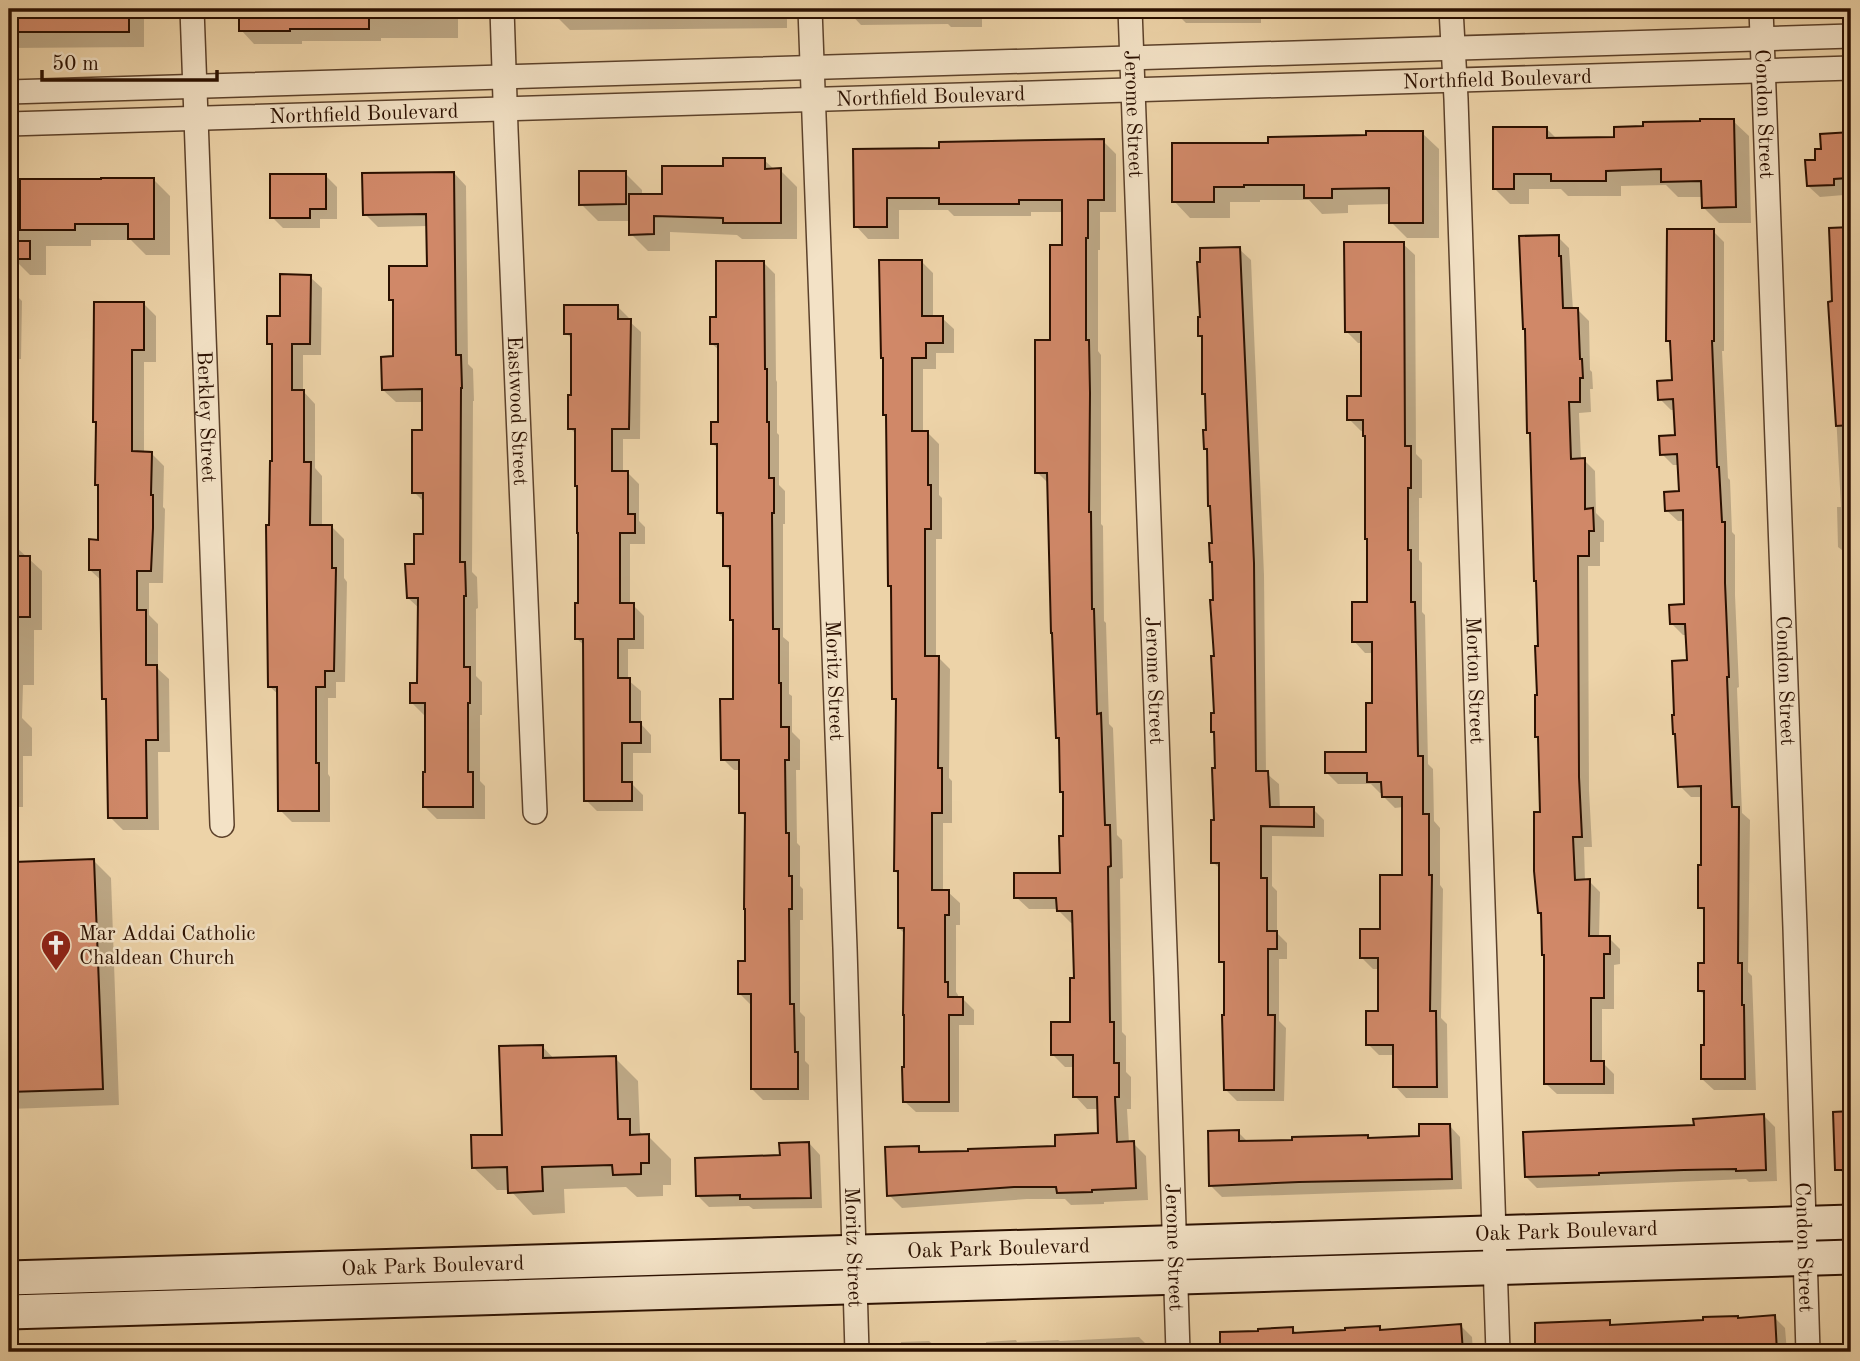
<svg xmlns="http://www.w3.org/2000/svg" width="1860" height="1361" viewBox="0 0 1860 1361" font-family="'Old Standard TT',serif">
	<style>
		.shadow { fill: #0003 }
		.building { fill: #d08868; stroke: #2b1000; stroke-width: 2 }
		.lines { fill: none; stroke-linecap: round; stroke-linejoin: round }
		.street-casing { stroke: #5c412a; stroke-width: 26 }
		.secondary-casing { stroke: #2b1000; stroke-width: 37 }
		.street { stroke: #f3e2c6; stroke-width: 23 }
		.secondary { stroke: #f3e2c6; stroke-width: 33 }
		.labels { text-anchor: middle; stroke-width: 5; stroke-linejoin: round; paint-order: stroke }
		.street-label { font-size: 21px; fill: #2b1000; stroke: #f3e2c6 }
		.poi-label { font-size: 21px; fill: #2b1000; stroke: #f3e2c6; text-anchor: start }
	</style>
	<rect width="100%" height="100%" fill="#edd3a8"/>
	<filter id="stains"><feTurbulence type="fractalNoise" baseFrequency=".00286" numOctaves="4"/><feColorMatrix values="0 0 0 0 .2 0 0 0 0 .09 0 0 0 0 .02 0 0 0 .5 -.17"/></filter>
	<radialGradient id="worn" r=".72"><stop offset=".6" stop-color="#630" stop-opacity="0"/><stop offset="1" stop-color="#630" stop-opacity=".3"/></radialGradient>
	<g class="shadow">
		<path d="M9,9H164V16H144V47L9,48Z"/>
		<path d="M241,9H458V38H381V41H302V44H254L241,30Z"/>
		<path d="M556,9H787V28L570,30L556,16Z"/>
		<path d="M846,9H1114V15H1046V18H982V27H951L948,24L861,25Z"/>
		<path d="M1172,9H1349V19H1261V23H1186Z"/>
		<path d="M1733,121L1749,136L1751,223H1719L1703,207V197H1678L1666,185L1621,186V196H1568L1561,189H1529V204H1510L1494,188L1546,128L1557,139H1616Z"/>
		<path d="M1422,133L1439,149V238H1407L1391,222V204L1348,205V213L1322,214L1309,200H1260V202H1230V218H1190L1174,201L1269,145Z"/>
		<path d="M1851,133V189L1844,190V195L1820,197L1808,186L1823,151L1822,135Z"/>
		<path d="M1103,141L1116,154V212H1100V250H1098V351L1101,355V524L1103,526L1104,621L1106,623L1109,724L1113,728L1117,835L1122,840L1123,878L1120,879L1122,1032L1126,1036V1072L1131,1077V1109H1127L1129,1143H1133L1146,1156L1148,1200L1104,1202V1204L1071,1205L1065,1199H1027L902,1208L889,1195L918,1148L924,1154L1057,1148L1100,1134L1099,1109H1087L1075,1096V1067H1065L1052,1054L1072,1023L1075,979L1074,923H1071L1057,909H1029L1016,897L1062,875L1065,838L1064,794L1062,791L1061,740L1058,737L1049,484L1037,472L1064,247V212H1031V216H954L948,210H899V239H868L856,226L855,151L941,150Z"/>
		<path d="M764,160L775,170H780L797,187V239H742L737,235L670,232V251H648L631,234V221H598L581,204L625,173L642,190V196H664L724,168Z"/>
		<path d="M454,173L466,186L468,364L473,369L474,401H473L472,572L477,577L478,608L476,609V676L482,682V715H480V781L485,786V819H437L425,807L427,774V715H424L411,702L419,684L420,609L408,598L425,536V503L414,492L424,432V402H396L383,390L394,358V303L391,299L428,268V226L378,227L365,214Z"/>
		<path d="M326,176L337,187V219H320V228H283L272,217Z"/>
		<path d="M153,179L170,196V255H146L131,240H91V246H46V275H30L14,259V244H9V181Z"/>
		<path d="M1851,229V758L1842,550L1838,547L1837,507H1841L1830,303H1834L1831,230Z"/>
		<path d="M1713,231L1724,242V351H1722L1728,478L1730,480L1732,532L1735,535V595L1739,687L1737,688L1742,813L1750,820L1748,972L1752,976L1756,1090H1714L1702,1079L1705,1046V996L1700,991L1705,965V912L1700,907L1702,867V797H1691L1680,786L1689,661L1687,635H1683L1672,624L1686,606L1685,521H1678L1666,510L1681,492L1679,465H1673L1662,454L1677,436L1675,410H1671L1660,399L1674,382L1672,345L1668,340Z"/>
		<path d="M1558,237L1569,248L1573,310H1578L1589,321L1590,370L1592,372L1593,389H1590L1591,412L1579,413L1581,460H1584L1595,471L1596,513L1604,521V542H1600V566H1588L1589,790L1592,847H1584L1585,881H1589L1600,892L1599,938H1609L1620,949V964L1614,965V1009H1602V1062L1614,1074V1094H1557L1545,1083L1546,957L1543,916L1540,912L1541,814L1539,739L1537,736L1540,647L1538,583L1535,580L1532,435L1529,432Z"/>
		<path d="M1403,244L1415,255L1416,454L1422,460V498H1419V560L1422,563V612L1425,615L1428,764L1433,769L1434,821L1440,828V885L1443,889L1441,1018L1447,1024L1448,1098H1406L1395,1086V1055H1379L1368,1044L1380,1013V969H1373L1362,958L1381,931L1403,877V807L1395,808L1383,796V793H1380L1371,784H1338L1327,773L1368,754L1374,704V653H1365L1354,641L1369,604V541L1367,539V438L1364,436V431H1361L1349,419L1363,398V343H1358L1347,332Z"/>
		<path d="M1239,249L1251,260L1264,575L1266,773L1279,784L1280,809H1313L1324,820V837L1272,836V886L1277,891V933L1287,943V959H1279V1021L1286,1028L1284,1101H1237L1225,1089L1226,967L1221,961V870L1213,862L1216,822V770L1214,545L1209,452L1206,448L1208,432L1203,339L1200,335Z"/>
		<path d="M922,262L933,273V318H942L954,329V353H936V369H923V433H928L939,444V495L942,498V539H936V658H939L950,669L949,778L952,781V823H943V892H948L960,903V925H956V992L958,995V999H963L974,1010V1025H959V1112H916L904,1101L905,934L899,928V875L895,871L898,702L894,698L893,588L890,585L887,417L885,415Z"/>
		<path d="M764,263L775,274L776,380L777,382V433L779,435V485L785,491V524H783V637L789,642V694L792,696V732L800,740V770H796L797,843L800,846V886L803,889V920H800V1012L805,1017V1061L809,1065V1100H763L752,1089L751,1005L740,994L747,963V818L741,812V770H734L723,759L734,701V622L732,619V572L725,566V520L718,513V449L712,443L720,424V351L711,343L717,319Z"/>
		<path d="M310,277L322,288L321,355H303V391L315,404V468L322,476V527H332L344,539V578L347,582L345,682H336V698H328V774L330,777V822H292L280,810L279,695L269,686L274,463V348L269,343L281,317Z"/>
		<path d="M9,288L22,301L21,359H17V415H9Z"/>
		<path d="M143,303L156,316V362H144V453L152,454L164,466L163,507L165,509L163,583H149V615L158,624V669L169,679L170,752H158L159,830H123L110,817L108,702L103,698L102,581L90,570L99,541V487L97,485L98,424L95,421Z"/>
		<path d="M618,307L629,318V321L641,332L640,439H623V473H628L639,484V521L645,527V544H630V605H633L644,616V649H628V680L641,691V724L651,735V753H633V785L643,795V811H597L586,800L585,646L576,638L580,605L579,488L576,485V434L570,428L573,396V340L566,333Z"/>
		<path d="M9,465L14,471V547H16L42,571V630H34V685H23L22,718L32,728V756H23V807H9Z"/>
		<path d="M1844,804H1851V903V851L1844,844Z"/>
		<path d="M94,861L111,878L119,1105L9,1109V1010H16L20,957Z"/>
		<path d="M542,1046L555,1060L615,1058L638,1081L640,1132L644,1136H648L671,1159V1185H663V1196L637,1197L626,1187L564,1189L565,1213L533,1215L510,1190H497L474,1168L503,1136Z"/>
		<path d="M1835,1114H1851V1178H1848L1837,1167Z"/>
		<path d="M1764,1116L1775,1127L1777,1181L1749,1182L1746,1179L1537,1188L1526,1177L1695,1127Z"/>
		<path d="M1449,1125L1460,1137L1462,1189L1222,1197L1211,1186L1238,1132L1249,1143L1367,1136L1370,1140L1421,1138Z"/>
		<path d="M809,1143L820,1155L822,1208L753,1209L749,1206L709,1207L698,1196Z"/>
		<path d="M1774,1317L1785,1328L1787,1352H1537L1536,1325L1609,1322L1613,1326Z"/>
		<path d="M1847,1317H1851V1352H1848Z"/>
		<path d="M1461,1326L1472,1337L1473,1352H1222V1333L1292,1329L1298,1334L1379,1328L1382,1332Z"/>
		<path d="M1139,1337L1150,1348V1352H901V1342L929,1341L936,1347L986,1346V1342L1016,1340L1017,1342L1058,1340L1060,1341Z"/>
		<path d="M822,1345L829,1352H739H750V1349Z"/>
	</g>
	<g class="building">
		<rect x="9" y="9" width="120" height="23"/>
		<path d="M239,9H369V29H290V31H239Z"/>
		<path d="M1700,119H1734L1736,207L1702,208L1701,181L1661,182V169L1606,171V181H1551V174H1514V189H1493V127H1547V138L1614,137V127L1643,126V122L1700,121Z"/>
		<path d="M1366,131H1423V223H1389V188L1332,189V198H1304V185H1244V187H1214V202H1172V143H1268V137L1366,135Z"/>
		<path d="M1851,132V167H1847L1848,178L1834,179V185L1807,186L1805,160H1815V149H1821L1820,134Z"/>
		<path d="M1104,139V200H1088V238H1086V340H1089L1090,393L1089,512H1091L1092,609H1094L1097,714L1101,713L1105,825H1110L1111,866L1108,867L1110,1022H1114V1063H1119V1097H1115L1117,1142L1134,1141L1136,1188L1092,1190V1192L1057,1193L1056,1187H1014L887,1196L885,1147L919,1146V1152L968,1151V1149L1055,1146V1135L1098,1133L1097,1097H1073V1055H1051V1022H1070V978H1074L1072,911H1057L1056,898H1014V873H1060L1059,836H1063V792H1060L1059,738H1056L1052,633H1051L1047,473H1035V340H1050V245H1062V200H1019V204H939V198H887V227H854L853,149L939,148V142Z"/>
		<path d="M723,158H765V169L781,168V223H723V218L654,216V234L629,235V194H662V166H723Z"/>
		<path d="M579,171H626V204L579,205Z"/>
		<path d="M454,172L456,355H461L462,388H461L460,562H465L466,596H464V667H470V703H468V772H473V807H423V772H425V703H410V683H417L418,598H407L405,564H414V534H423V493H412V430H422V389L382,390L381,357L393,356V300H389V266H427L426,214L363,215L362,173Z"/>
		<path d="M270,174H326V209H310V218H270Z"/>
		<path d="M101,178H154V239H128V224H75V230H20V179H101Z"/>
		<path d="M1851,227V425L1836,426L1828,302L1832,301L1829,228Z"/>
		<path d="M1667,229H1714V341H1712L1717,467H1719L1722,522H1725V583L1729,677H1727L1732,807H1739L1738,963H1742V1005H1744L1745,1079H1701V1045H1704V991H1698V963H1704V908H1698V865H1701V786L1678,787L1675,734H1673L1672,715H1674L1672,661L1687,660L1685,624H1670L1669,605L1684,604L1683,510L1665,511L1664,492L1679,491L1677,454L1660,455L1659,436L1675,435L1673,399L1658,400L1657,381L1672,380L1670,341H1666Z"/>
		<path d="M1559,235V256H1561L1563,308H1578L1580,359H1582L1583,378H1580V402H1569L1571,459L1585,458V509L1593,508L1594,531H1589V556H1578L1579,777L1582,837H1573L1575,880L1590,879L1589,936H1610V954H1604V998H1591V1061H1604V1084H1544V955H1542L1541,913H1538L1534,871V812H1540L1538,737H1535V695H1537L1535,646H1538L1536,581H1534L1530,433H1527L1525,329H1523L1519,236Z"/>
		<path d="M13,241H30V259H12Z"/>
		<path d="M1344,242H1404L1405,446H1411V488H1408V550H1411V602H1415L1418,756H1423V814H1429V875H1432L1430,1011H1436L1437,1087H1393V1045H1366V1011H1378V958H1360V929H1380V875H1402V797H1382L1381,782H1367V773H1325V752H1366V703H1372V642H1352V602H1367V539H1365V436H1363V420H1347V396H1361V332H1345Z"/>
		<path d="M1240,247L1254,563L1256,771H1268L1270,807H1314V827L1261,826V878H1267V931H1277V949H1268V1015H1275L1274,1090H1224L1222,1015H1224V962H1219V863H1211V820H1214L1212,768H1215L1214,732H1211V713H1214L1211,656H1214L1210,600H1213L1212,562H1210L1209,543H1212L1210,506H1208L1207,449H1204L1203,430H1206L1205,394H1202V336H1198V317H1200L1197,262H1200V248Z"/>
		<path d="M879,260H922V316H943V343H926V358H912V431H928V485H931V529H925V656H939L938,768H942V813H932V890H949V915H945V982H948V997H963V1015H949V1102H903L902,1067H904V1015H903L904,928H898V871H894L896,699H892L891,586H888L886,415H883V358H881Z"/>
		<path d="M716,261H764L765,369H767V422H769V478H774V513H772L773,629H779V683H781V727H789V760H785L786,833H789V876H792V909H789L790,1004H794L795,1052H798V1089H751V994H738V961H745V909H744L745,813H739V760H721L720,699H733V620H730V566H723V513H717V444H711V422H718V344H710V317H716Z"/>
		<path d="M280,274L311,275L310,344H292V390H304V462H311L310,525H332V568H336L334,671H325V687H316V763H319V811H278L277,687H268L266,525H269L270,461H272V344H267V316H280Z"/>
		<path d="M94,302H144V350H132V451L152,452L151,495H153V528L151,571H137V610H146V665H157L158,740H146L147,818H108L106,699H102L100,570H89V539L98,540V485H95L96,422H93Z"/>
		<path d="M564,305H618V319H631L629,429H612V471H628V514H635V533H620V603H634V639H618V678H630V722H641V743H622V782H632V801H584L583,639H575V603H578V533H577V486H575V429H568V395H571V334H564Z"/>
		<rect x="9" y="556" width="21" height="61"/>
		<path d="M94,859L103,1089L9,1092V1008H14L12,956L18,955L14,862Z"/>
		<path d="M543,1045V1058L616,1056L618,1119H630V1135L649,1134V1163H641V1174L613,1175L612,1165L542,1167L543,1191L508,1193L507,1167L472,1168L471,1135H502L499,1046Z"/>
		<path d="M1851,1111V1170H1835L1833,1112Z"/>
		<path d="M1764,1114L1766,1170L1736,1171V1169L1684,1170L1599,1173V1175L1525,1177L1523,1132L1694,1125L1693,1119Z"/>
		<path d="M1419,1124H1450L1452,1179L1299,1182L1209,1186L1208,1131L1239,1130V1141L1292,1140V1137L1368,1135V1138L1419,1136Z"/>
		<path d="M809,1142L811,1198L740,1199V1195L696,1196L695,1158L780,1155L779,1143Z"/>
		<path d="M1775,1315L1777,1352H1535V1323L1610,1320V1325L1703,1320V1317L1738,1316V1318Z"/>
		<path d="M1461,1324L1463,1352H1220V1332L1258,1331V1329L1293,1327V1333L1345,1330V1328L1380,1326V1330Z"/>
	</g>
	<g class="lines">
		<g class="street-casing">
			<g id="street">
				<path id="s1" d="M192,9L222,825"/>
				<path id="s2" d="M502,9L506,130L535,812"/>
				<path id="s3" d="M810,9L845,948L857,1352"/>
				<path id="s4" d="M1130,9L1166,977L1178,1352"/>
				<path id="s5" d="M1451,9L1456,99L1498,1352"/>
				<path id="s6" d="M1761,9L1795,928L1808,1352"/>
				<path d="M9,92L1851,36"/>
				<path id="s7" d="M9,124L1851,68"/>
			</g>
		</g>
		<g class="secondary-casing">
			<g id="secondary">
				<path id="s8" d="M9,1278L1851,1222"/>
				<path d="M9,1312L1851,1257"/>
			</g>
		</g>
		<use href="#street" class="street"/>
		<use href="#secondary" class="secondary"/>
	</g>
	<defs>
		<g id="church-pin" transform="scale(1.575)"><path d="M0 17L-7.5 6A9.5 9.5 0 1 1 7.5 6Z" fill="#8f2418" stroke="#f3e2c6"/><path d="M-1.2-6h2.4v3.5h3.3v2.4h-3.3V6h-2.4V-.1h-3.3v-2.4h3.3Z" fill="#fff"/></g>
	</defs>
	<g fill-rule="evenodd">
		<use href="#church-pin" x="56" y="945"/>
	</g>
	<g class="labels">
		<g class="street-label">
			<text dy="7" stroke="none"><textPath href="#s7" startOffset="1489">Northfield Boulevard</textPath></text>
			<text dy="7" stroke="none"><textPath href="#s7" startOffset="922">Northfield Boulevard</textPath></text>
			<text dy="7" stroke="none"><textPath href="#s7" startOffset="355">Northfield Boulevard</textPath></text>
			<text dy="7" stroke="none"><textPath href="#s4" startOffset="105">Jerome Street</textPath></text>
			<text dy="7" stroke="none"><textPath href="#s6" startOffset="105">Condon Street</textPath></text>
			<text dy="7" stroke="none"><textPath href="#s2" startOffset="402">Eastwood Street</textPath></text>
			<text dy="7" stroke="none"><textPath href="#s1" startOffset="408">Berkley Street</textPath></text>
			<text dy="7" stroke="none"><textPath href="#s3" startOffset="672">Moritz Street</textPath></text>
			<text dy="7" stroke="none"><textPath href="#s4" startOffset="672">Jerome Street</textPath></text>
			<text dy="7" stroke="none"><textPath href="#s5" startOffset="672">Morton Street</textPath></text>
			<text dy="7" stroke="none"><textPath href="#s6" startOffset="672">Condon Street</textPath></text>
			<text dy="7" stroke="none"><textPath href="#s8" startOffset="1558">Oak Park Boulevard</textPath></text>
			<text dy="7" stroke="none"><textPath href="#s3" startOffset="1239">Moritz Street</textPath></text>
			<text dy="7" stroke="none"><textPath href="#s8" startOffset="990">Oak Park Boulevard</textPath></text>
			<text dy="7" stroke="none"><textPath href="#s4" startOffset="1239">Jerome Street</textPath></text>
			<text dy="7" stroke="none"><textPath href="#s6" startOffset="1239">Condon Street</textPath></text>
			<text dy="7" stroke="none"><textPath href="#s8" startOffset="424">Oak Park Boulevard</textPath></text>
		</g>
		<g class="poi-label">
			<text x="79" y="940">Mar Addai Catholic<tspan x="79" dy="24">Chaldean Church</tspan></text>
		</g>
	</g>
	<rect width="1860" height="1361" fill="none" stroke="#edd3a8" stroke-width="35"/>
	<rect x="10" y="10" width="1839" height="1340" fill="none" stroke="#2b1000" stroke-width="3.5"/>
	<rect x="18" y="18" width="1825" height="1326" fill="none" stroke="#2b1000" stroke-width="2"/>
	<path d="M42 70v10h175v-10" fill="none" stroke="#2b1000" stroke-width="3.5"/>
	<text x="52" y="70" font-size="21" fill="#2b1000" stroke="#f3e2c6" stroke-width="5" paint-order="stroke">50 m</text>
	<rect width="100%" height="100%" filter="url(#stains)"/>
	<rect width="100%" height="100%" fill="url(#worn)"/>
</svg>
